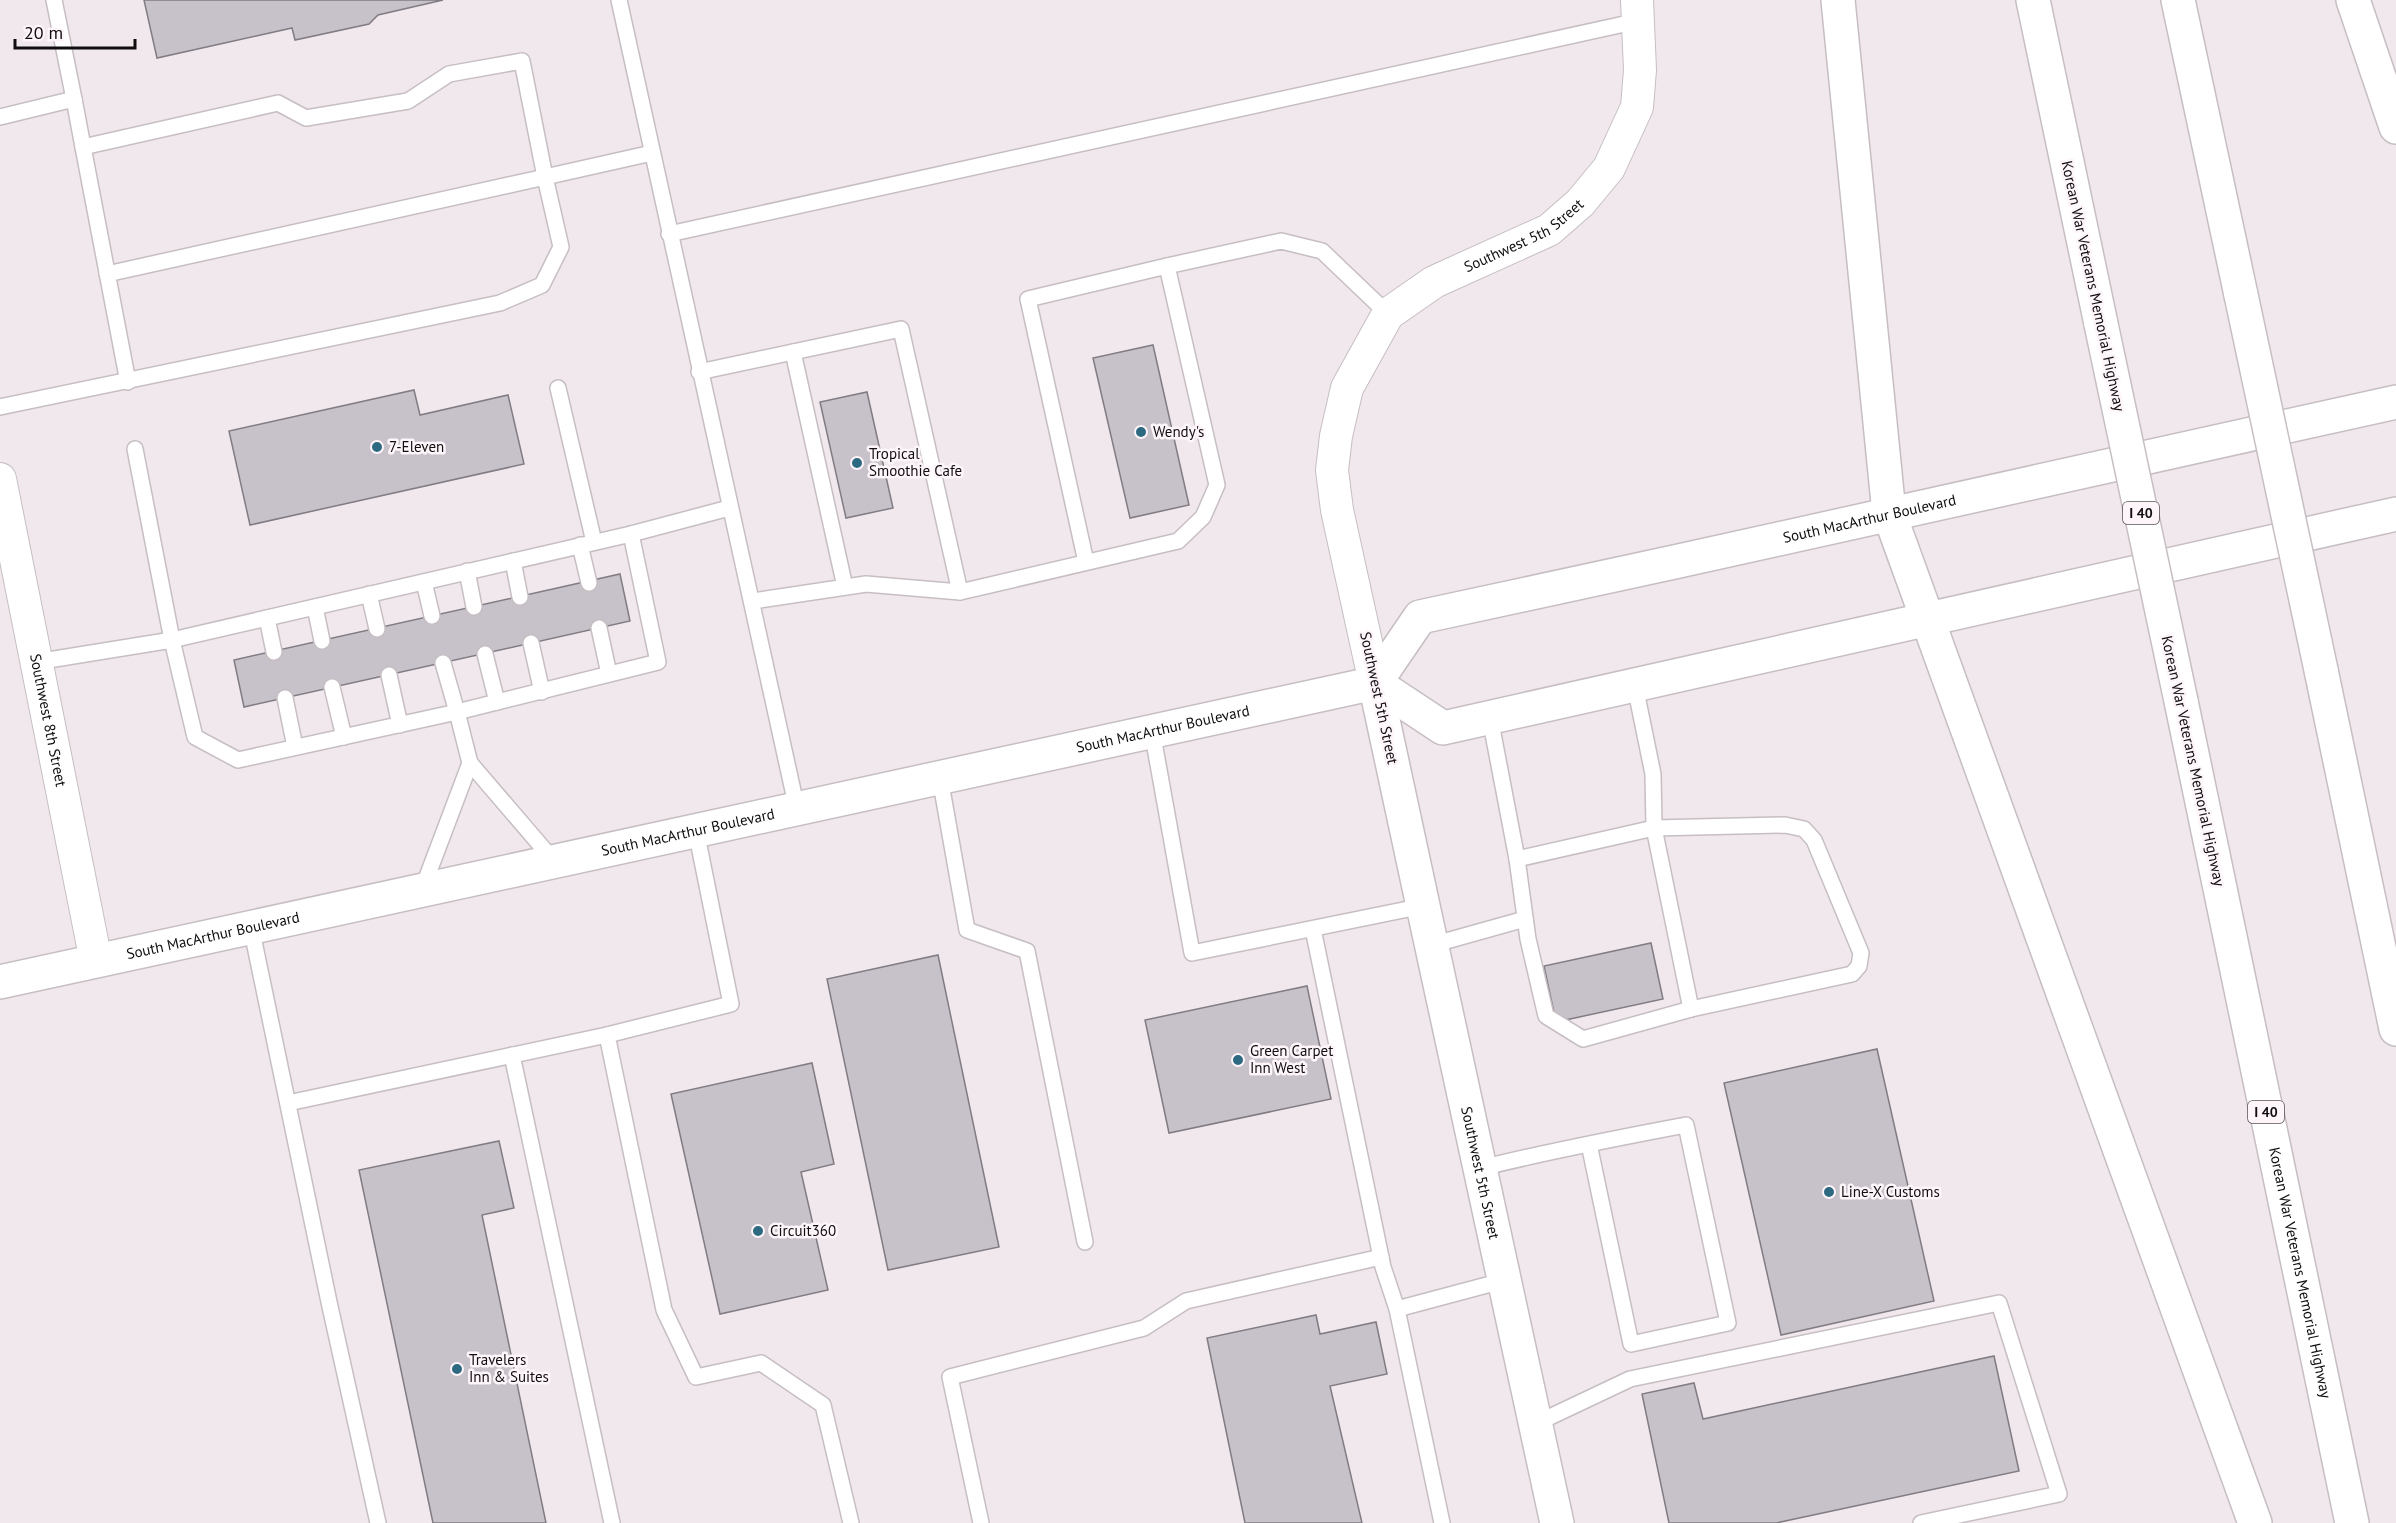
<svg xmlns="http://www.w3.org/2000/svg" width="2396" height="1523" viewBox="0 0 2396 1523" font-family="'PT Sans',sans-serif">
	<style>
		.building { fill: #c7c2c9; stroke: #817c83; stroke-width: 1.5 }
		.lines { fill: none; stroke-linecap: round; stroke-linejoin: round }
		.lane-casing { stroke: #c6bec3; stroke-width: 18 }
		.street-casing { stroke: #c6bec3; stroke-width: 34 }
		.secondary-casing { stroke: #c6bec3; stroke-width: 36 }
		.highway-casing { stroke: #c6bec3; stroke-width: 36 }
		.lane { stroke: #fff; stroke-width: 15 }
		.street { stroke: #fff; stroke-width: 32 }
		.secondary { stroke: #fff; stroke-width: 33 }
		.highway { stroke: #fff; stroke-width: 33 }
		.highway-bridge-casing { stroke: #c6bec3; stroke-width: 36; stroke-linecap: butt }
		.highway-bridge { stroke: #fff; stroke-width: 33 }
		.poi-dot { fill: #2d6a81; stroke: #fef5fa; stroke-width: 2 }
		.labels { text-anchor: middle; stroke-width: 5; stroke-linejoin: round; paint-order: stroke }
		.shield { fill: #fef5fa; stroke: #575356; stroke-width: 1.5 }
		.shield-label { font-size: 14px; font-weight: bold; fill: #100d0f }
		.street-label { font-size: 15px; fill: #100d0f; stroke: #fef5fa }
		.poi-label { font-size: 15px; fill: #100d0f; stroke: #fef5fa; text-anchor: start }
	</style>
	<rect width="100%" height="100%" fill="#f1e8ed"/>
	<g class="building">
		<path d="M144,0H443L378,15L369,24L295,40L292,28L157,58Z"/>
		<path d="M1153,345L1189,505L1130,518L1093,358Z"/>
		<path d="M414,390L420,415L508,395L524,464L250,525L229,431Z"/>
		<path d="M867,392L893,508L846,518L820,402Z"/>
		<path d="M620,574L630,621L244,707L234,660Z"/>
		<path d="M1651,943L1663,999L1556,1022L1544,966Z"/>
		<path d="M938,955L999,1247L888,1270L827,979Z"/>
		<path d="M1307,986L1331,1099L1169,1133L1145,1020Z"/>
		<path d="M1877,1049L1934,1301L1781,1335L1724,1083Z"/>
		<path d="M812,1063L834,1164L801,1172L828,1290L720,1314L671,1094Z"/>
		<path d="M499,1141L514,1208L482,1215L546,1523H433L359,1170Z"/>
		<path d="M1316,1315L1320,1334L1376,1322L1387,1374L1330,1386L1362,1523H1245L1207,1338Z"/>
		<path d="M1994,1356L2019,1471L1776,1523H1669L1642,1394L1694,1383L1703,1419Z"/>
	</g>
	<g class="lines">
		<g class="lane-casing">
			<g id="lane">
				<path d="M54,0L74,99"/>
				<path d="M619,0L797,809"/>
				<path d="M0,117L74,99L83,147L278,103L306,118L408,101L449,74L522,61L545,177L652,153"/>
				<path d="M83,147L128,382"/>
				<path d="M669,234L1638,21"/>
				<path d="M793,352L845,587"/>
				<path d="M699,372L901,329L960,592"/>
				<path d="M558,388L594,542"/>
				<path d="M0,407L500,303L542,285L561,247L545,177L107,274"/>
				<path d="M135,449L172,640L195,737L238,760L457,712L443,663"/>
				<path d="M580,545L589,583"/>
				<path d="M513,561L520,597"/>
				<path d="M1086,562L1028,299L1167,266"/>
				<path d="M467,571L474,607"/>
				<path d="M424,582L432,616"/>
				<path d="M369,594L377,629"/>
				<path d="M753,601L866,584L960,592L1178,541L1203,517L1217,485L1167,266L1281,241L1322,251L1388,314"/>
				<path d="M315,607L322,641"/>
				<path d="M267,618L274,652"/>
				<path d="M599,628L609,674"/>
				<path d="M531,643L542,692"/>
				<path d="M485,654L497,702"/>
				<path d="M36,662L172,640L631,534"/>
				<path d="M389,675L400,725"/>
				<path d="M1635,686L1653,774L1654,828L1691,1009"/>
				<path d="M332,687L344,737"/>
				<path d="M285,698L295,747"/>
				<path d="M1490,718L1517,859"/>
				<path d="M1152,731L1192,953L1423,906"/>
				<path d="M940,778L967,930L1027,951L1085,1242"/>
				<path d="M1785,825L1804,829L1814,840L1861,953L1859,966L1852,974L1691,1009L1583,1039L1546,1016L1528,939L1517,859L1654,828Z"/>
				<path d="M696,831L731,1004L607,1035L664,1310L696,1377L761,1363L823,1405L851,1523"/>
				<path d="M554,861L470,763L457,712L658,662L631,534L729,508"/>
				<path d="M422,890L470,763"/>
				<path d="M251,927L329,1302L378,1523"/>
				<path d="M1313,929L1383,1267L1397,1309L1502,1281"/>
				<path d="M1432,945L1525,919"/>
				<path d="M512,1055L612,1523"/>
				<path d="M288,1103L607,1035"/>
				<path d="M1481,1168C1549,1151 1617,1138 1686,1125L1728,1323L1631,1344L1589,1144"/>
				<path d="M1397,1309L1442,1523"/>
				<path d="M1535,1424L1630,1379L1999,1303L2059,1494L1921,1523"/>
				<path d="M981,1523L950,1377L1144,1328L1186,1301L1381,1257"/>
			</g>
		</g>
		<g class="street-casing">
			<g id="street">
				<path id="s1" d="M0,479L96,961"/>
				<path id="s2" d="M1375,683L1337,510L1332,470L1336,436L1347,388L1388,314L1434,282L1549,230L1580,203L1609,168L1637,107L1640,70L1637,0"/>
			</g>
		</g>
		<g class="secondary-casing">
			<g id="secondary">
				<path d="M1375,683L1443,728L2396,514"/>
				<path id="s3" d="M1375,683C1436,963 1494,1244 1557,1523"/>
				<path id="s4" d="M0,982L1375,683L1420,617C1746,548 2071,473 2396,402"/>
			</g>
		</g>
		<g class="highway-casing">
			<g id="highway">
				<path d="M1838,0L1889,513L2255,1523"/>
				<path d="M2033,0L2101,324"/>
				<path d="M2178,0L2241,295"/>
				<path d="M2353,0L2396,127"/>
				<path d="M2321,670L2396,1029"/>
				<path id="s5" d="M2181,701L2352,1523"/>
			</g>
		</g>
		<use href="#lane" class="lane"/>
		<use href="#street" class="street"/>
		<use href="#secondary" class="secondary"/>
		<use href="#highway" class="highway"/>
		<g class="highway-bridge-casing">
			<g id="highway-bridge">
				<path d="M2241,295L2321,670"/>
				<path d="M2101,324L2181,701"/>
			</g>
		</g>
		<use href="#highway-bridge" class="highway-bridge"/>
	</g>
	<g class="poi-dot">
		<circle cx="1141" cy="432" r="6"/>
		<circle cx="377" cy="447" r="6"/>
		<circle cx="857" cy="463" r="6"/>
		<circle cx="1238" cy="1060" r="6"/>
		<circle cx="1829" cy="1192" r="6"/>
		<circle cx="758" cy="1231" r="6"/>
		<circle cx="457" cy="1369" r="6"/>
	</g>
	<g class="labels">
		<g class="shield">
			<rect x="2123" y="502" width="36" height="22" rx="4.5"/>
			<rect x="2248" y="1101" width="36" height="22" rx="4.5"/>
		</g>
		<g class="shield-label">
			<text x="2141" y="518">I 40</text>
			<text x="2266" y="1117">I 40</text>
		</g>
		<g class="street-label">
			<text dy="5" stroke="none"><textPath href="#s2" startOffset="543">Southwest 5th Street</textPath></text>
			<text transform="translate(2093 286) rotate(78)" y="5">Korean War Veterans Memorial Highway</text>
			<text dy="5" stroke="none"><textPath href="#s4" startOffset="1947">South MacArthur Boulevard</textPath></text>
			<text transform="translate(1379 698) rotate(78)" y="5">Southwest 5th Street</text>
			<text dy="5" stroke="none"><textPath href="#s1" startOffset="246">Southwest 8th Street</textPath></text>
			<text dy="5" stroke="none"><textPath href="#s4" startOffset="1190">South MacArthur Boulevard</textPath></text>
			<text transform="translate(2193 761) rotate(78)" y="5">Korean War Veterans Memorial Highway</text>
			<text dy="5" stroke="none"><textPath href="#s4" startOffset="704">South MacArthur Boulevard</textPath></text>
			<text dy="5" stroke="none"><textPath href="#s4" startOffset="218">South MacArthur Boulevard</textPath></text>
			<text dy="5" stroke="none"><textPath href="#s3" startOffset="501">Southwest 5th Street</textPath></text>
			<text dy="5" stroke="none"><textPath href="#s5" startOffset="584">Korean War Veterans Memorial Highway</textPath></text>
		</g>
		<g class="poi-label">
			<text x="1153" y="437">Wendy's</text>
			<text x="389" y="452">7-Eleven</text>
			<text x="869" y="459">Tropical<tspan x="869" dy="17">Smoothie Cafe</tspan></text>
			<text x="1250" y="1056">Green Carpet<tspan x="1250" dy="17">Inn West</tspan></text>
			<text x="1841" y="1197">Line-X Customs</text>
			<text x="770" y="1236">Circuit360</text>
			<text x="469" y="1365">Travelers<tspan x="469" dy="17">Inn &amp; Suites</tspan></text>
		</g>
	</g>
	<path d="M15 39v9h120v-9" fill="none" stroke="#100d0f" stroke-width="3"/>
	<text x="24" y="39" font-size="18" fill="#100d0f" stroke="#fef5fa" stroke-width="4.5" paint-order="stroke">20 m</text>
</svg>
